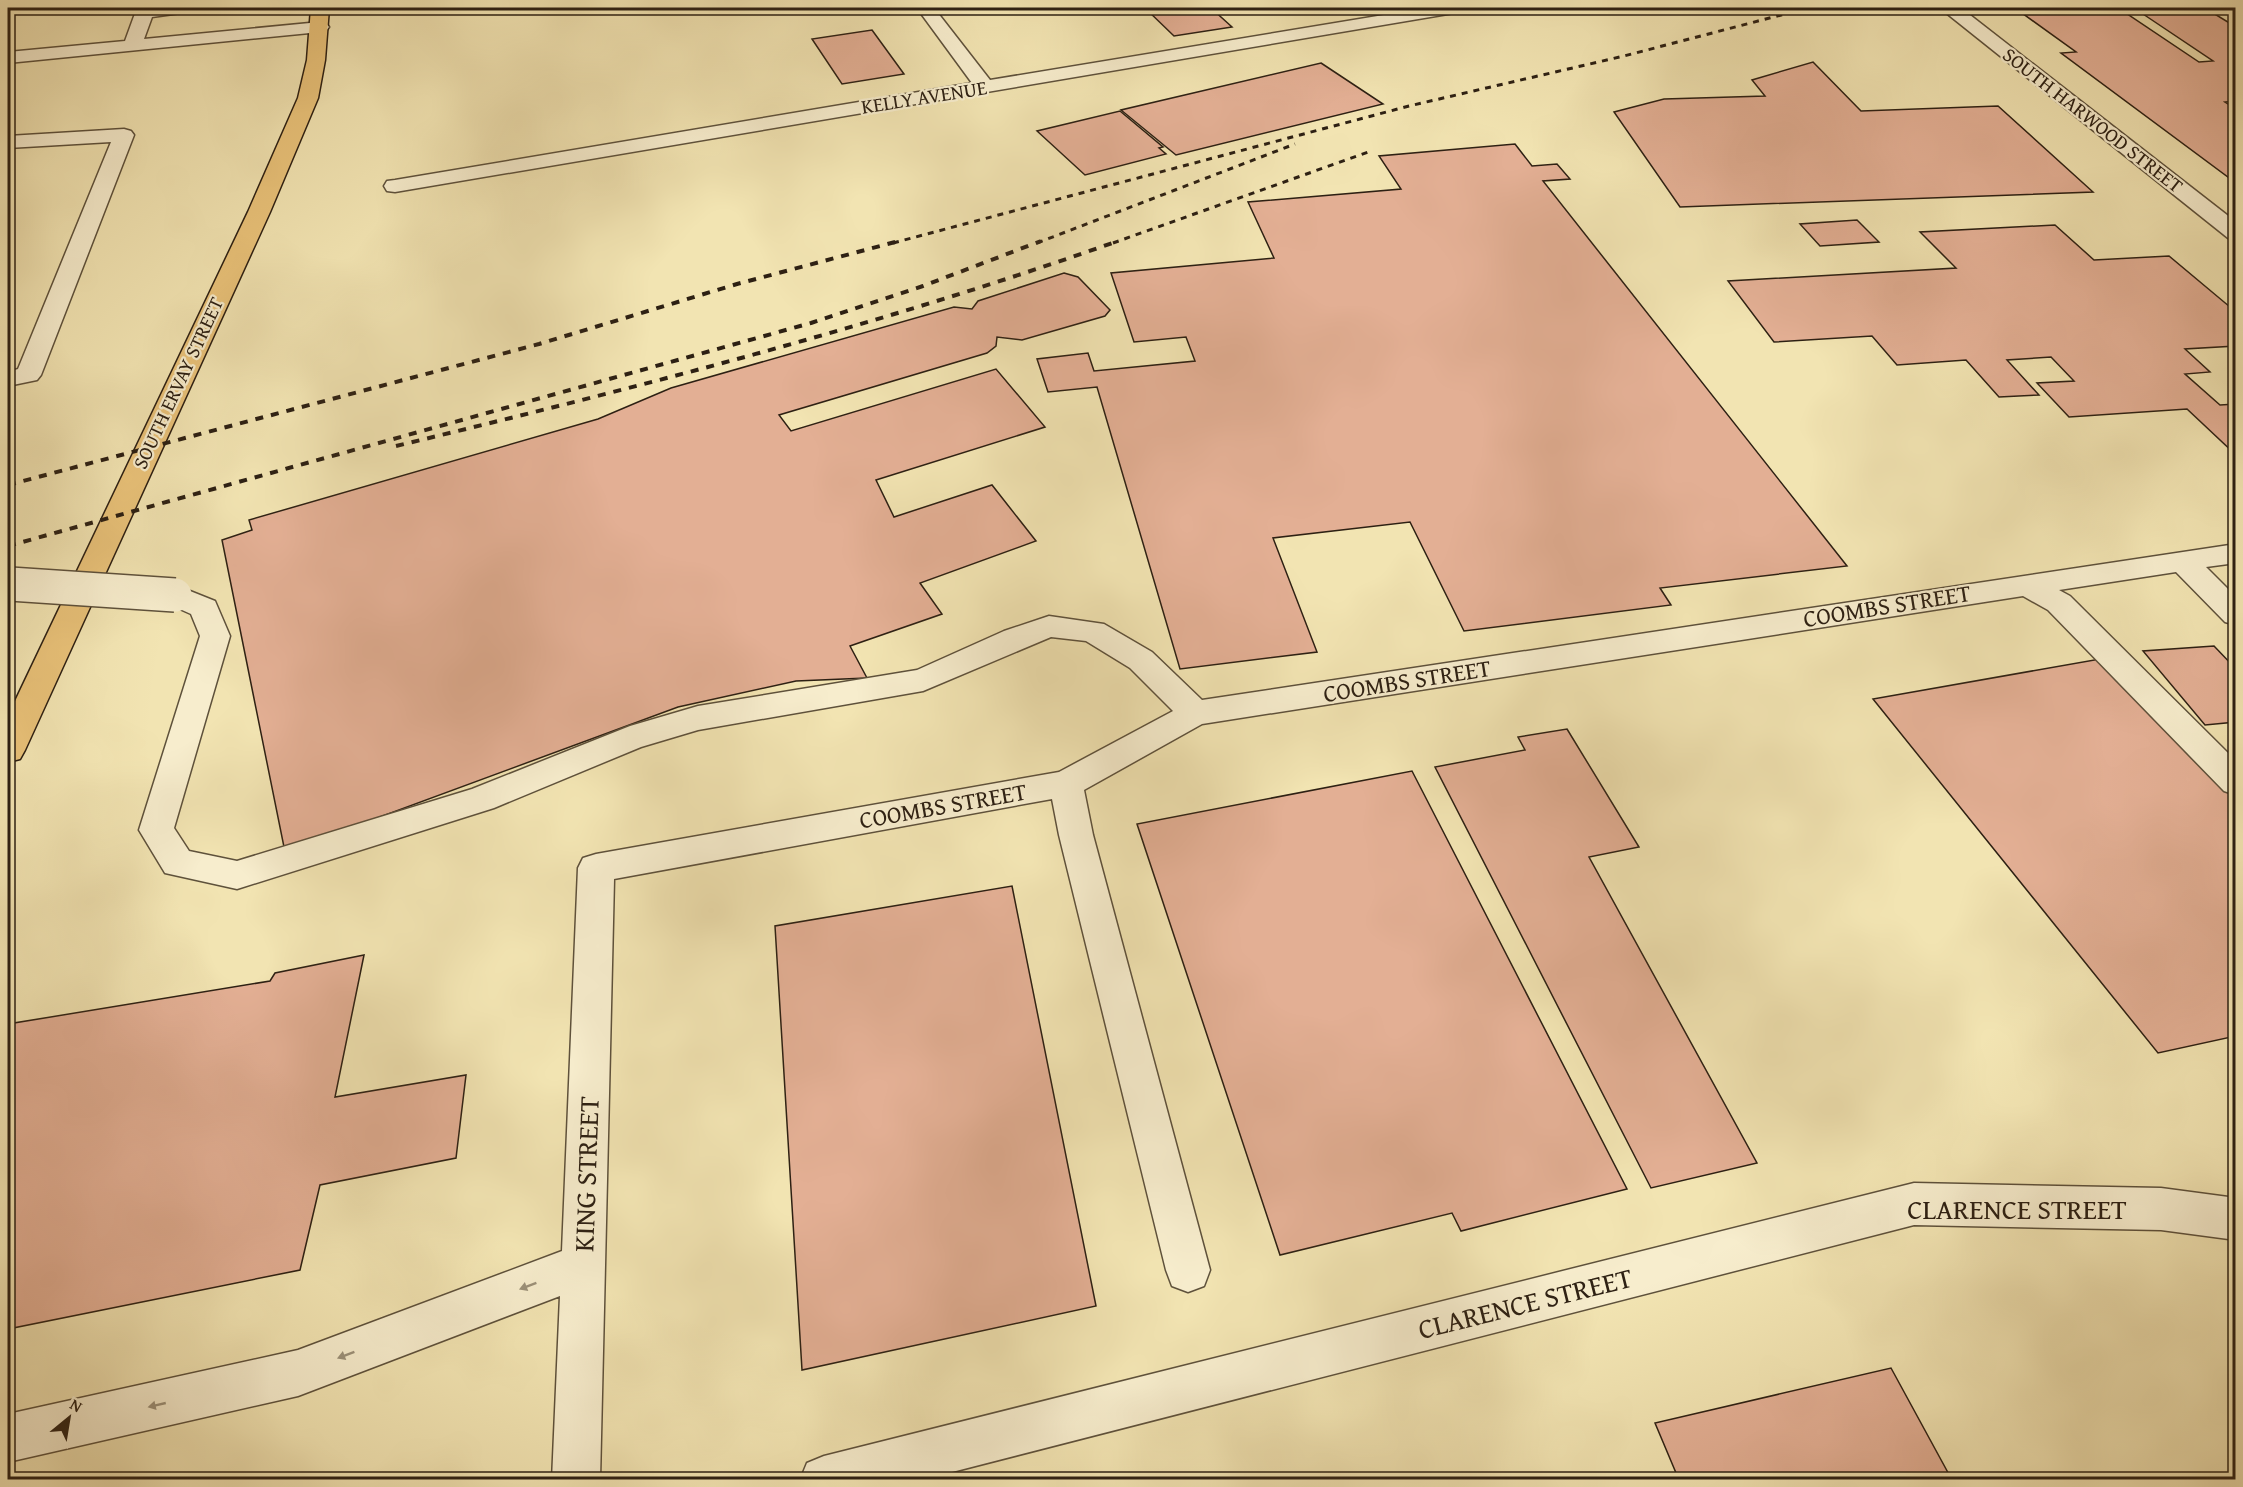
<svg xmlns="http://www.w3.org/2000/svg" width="2243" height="1487" viewBox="0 0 2243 1487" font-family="'Gentium Book Plus',serif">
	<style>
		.building { fill: #e3af94; stroke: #2d2013; stroke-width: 1.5; fill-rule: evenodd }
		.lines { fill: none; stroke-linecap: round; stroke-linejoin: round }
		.minor-casing { stroke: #5e513b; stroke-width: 3 }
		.major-casing { stroke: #2d2013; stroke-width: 3 }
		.minor { fill: #f7edcd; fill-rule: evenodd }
		.major { fill: #e9c279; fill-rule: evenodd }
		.rail-far1 { stroke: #2d2013; stroke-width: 3; stroke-dasharray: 6 6; stroke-linecap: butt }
		.rail { stroke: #2d2013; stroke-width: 4; stroke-dasharray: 8 8; stroke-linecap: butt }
		.minor-bridge-casing { stroke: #5e513b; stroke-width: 36; stroke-linecap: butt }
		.minor-bridge { stroke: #f7edcd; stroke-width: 33 }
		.oneway { fill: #9c9179 }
		.labels { text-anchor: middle; stroke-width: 4.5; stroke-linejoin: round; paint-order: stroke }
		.far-street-label { font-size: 20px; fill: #2d2013; stroke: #f7edcd }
		.street-label { font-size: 24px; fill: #2d2013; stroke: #f7edcd }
		.near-street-label { font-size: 28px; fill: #2d2013; stroke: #f7edcd }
	</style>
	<rect width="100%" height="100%" fill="#f2e4b2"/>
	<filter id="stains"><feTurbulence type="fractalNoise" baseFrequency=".00333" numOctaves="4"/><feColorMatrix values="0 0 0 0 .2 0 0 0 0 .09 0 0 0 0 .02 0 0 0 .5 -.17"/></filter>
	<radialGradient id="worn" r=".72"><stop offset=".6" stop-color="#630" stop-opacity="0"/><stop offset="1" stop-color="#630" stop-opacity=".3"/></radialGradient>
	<g class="building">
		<path d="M1145,8H1211L1232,27L1174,36Z"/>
		<path d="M2015,8H2205L2236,27V101L2225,102L2236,109V183L2061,53L2076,52ZM2137,10L2213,61L2199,62L2123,11Z"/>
		<path d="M872,30L904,74L842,84L812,39Z"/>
		<path d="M1813,62L1861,111L1998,106L2093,192L1680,207L1614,112L1664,99L1765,96L1752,80Z"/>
		<path d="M1321,63L1383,104L1176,155L1121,110Z"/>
		<path d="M1120,111L1163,147L1159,148L1166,154L1085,175L1037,131Z"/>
		<path d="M1515,144L1532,166L1557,164L1570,179L1543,181L1847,566L1660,588L1671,605L1464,631L1410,522L1273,538L1317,652L1180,669L1097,387L1048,392L1037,359L1088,353L1094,371L1195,361L1186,337L1134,342L1111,273L1274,258L1248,202L1401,189L1379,156Z"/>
		<path d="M1857,220L1879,242L1820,246L1800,224Z"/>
		<path d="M2055,225L2094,260L2169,256L2236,312V346L2185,349L2210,372L2185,374L2220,405L2236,404V455L2187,409L2069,417L2037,383L2074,381L2051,357L2007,360L2039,395L1999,397L1966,360L1897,365L1872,336L1774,342L1728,281L1956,268L1920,232Z"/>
		<path d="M1064,273L1078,277L1110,310L1105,316L1022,340L997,337L996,346L987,353L779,415L791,431L996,369L1045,427L876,480L894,517L992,485L1036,541L920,583L942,614L850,646L867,678L796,681L678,707L285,852L222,540L252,530L249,520L598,419L671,388L954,307L972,309L978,301Z"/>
		<path d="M2214,646L2236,669V722L2205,725L2143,651Z"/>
		<path d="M2100,659L2236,796V1036L2158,1053L1873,699Z"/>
		<path d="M1567,729L1639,847L1589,857L1757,1163L1651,1188L1435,767L1525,750L1518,737Z"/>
		<path d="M1412,771L1627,1189L1461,1231L1452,1213L1280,1255L1137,824Z"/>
		<path d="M1012,886L1096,1306L802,1370L775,926Z"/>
		<path d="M364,955L335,1097L466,1075L456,1158L320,1185L300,1270L8,1329V1024L270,981L275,973Z"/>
		<path d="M1891,1368L1952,1480H1679L1655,1423Z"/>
	</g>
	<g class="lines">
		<g class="minor-casing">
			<g id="minor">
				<path d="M137,8H191L188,12L152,17L144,39L320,22L326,23L329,27L326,31L320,32L8,63V52L125,41Z"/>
				<path d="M917,8H934L990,80L1426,8H1463L1460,12L1454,13L395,192L387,191L384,186L387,181L395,180L972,83Z"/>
				<path d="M1943,8H1961L2236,222V240L2228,238L1945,12Z"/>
				<path d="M124,129L131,131L134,135L41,375L37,380L8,386V372L18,369L111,142L8,148V136Z"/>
				<path d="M2236,544V563L2206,567L2236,597V625L2225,622L2176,572L2059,590L2070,596L2236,761V795L2224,791L2048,610L2023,596L1202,724L1084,790L1093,835L1210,1270L1204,1286L1188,1292L1172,1286L1166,1270L1059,835L1052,799L614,879L600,1480H552L560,1296L298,1396L8,1462V1414L298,1350L562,1251L578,868L583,858L596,854L1059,772L1173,711L1130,668L1086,641L1051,637L923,691L698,730L641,747L494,808L237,889L165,873L139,830L200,636L191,614L164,602L160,595L164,588L175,585L215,601L230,636L174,828L189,851L237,861L472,789L630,726L698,706L917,670L1004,631L1049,616L1104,624L1152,652L1202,700Z"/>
				<path d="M1914,1183L2161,1188L2236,1198V1240L2161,1230L1914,1225L921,1480H800L807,1463L824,1456Z"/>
			</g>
		</g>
		<g class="major-casing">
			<path id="major" d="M311,8H329L325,60L318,98L270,212L25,750L20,759L8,762V716L248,212L298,98L307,60Z"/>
		</g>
		<use href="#minor" class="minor"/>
		<use href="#major" class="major"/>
		<g class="rail-far1">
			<path d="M893,243L1409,106L1624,56L1808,8"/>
			<path d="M1037,243L1295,144"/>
			<path d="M1113,243L1371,151"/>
		</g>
		<g class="rail">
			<path d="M396,446C640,387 881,325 1118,241"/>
			<path d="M8,485L539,344L737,284L899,241"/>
			<path d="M8,546L811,323L923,286L1041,241"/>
		</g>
		<g class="minor-bridge-casing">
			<path id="minor-bridge" d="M10,584L175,595"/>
		</g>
		<use href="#minor-bridge" class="minor-bridge"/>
	</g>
	<defs><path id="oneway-solid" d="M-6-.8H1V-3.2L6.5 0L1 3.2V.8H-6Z" transform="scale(1.5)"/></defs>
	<g class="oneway">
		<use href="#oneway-solid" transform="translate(528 1286) rotate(159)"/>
		<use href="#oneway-solid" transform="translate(346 1355) rotate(159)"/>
		<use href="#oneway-solid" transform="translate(157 1405) rotate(167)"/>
	</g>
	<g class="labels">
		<g class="far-street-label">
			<text transform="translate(924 97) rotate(-9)" y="7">KELLY AVENUE</text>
			<text transform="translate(2093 120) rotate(38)" y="7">SOUTH HARWOOD STREET</text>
			<text transform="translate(178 383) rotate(-65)" y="7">SOUTH ERVAY STREET</text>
		</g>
		<g class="street-label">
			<text transform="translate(1887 606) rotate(-9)" y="8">COOMBS STREET</text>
			<text transform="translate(1407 681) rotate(-9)" y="8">COOMBS STREET</text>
			<text transform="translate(943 806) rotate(-10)" y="8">COOMBS STREET</text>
		</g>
		<g class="near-street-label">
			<text transform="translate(586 1174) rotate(-88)" y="10">KING STREET</text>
			<text x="2017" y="1219">CLARENCE STREET</text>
			<text transform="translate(1525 1303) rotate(-14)" y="10">CLARENCE STREET</text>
		</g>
	</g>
	<rect width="2243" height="1487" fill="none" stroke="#f2e4b2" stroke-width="30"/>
	<rect x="9" y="9" width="2225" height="1469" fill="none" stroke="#2d2013" stroke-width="3"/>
	<rect x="15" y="15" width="2213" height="1457" fill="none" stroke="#2d2013" stroke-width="1.5"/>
	<g transform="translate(69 1418) rotate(30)" stroke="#f7edcd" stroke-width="4.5" paint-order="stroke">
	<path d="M0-4.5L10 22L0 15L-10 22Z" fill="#2d2013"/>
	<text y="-9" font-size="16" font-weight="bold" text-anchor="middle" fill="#2d2013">N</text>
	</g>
	<rect width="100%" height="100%" filter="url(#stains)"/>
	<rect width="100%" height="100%" fill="url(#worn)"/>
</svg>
